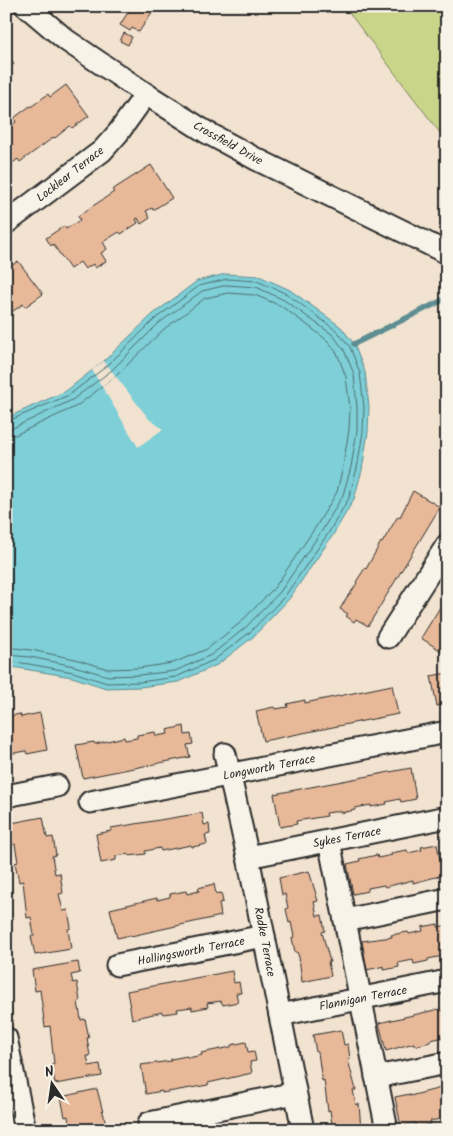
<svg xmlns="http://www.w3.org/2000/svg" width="453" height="1136" viewBox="0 0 453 1136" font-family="Kalam,sans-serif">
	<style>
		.green { fill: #c9d689; stroke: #7a805a }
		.water { fill: #7ecfd7; stroke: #5d8d92 }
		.pier { fill: #f2e2d0 }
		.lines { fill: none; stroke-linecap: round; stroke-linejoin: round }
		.shore { stroke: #4c6d70; stroke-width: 1 }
		.stream { stroke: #5d8d92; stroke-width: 5.5 }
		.building { fill: #e8b999; stroke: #2b2b2b }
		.minor-casing { stroke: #2b2b2b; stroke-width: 25 }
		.minor { stroke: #f7f3e8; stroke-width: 21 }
		.labels { text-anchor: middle; stroke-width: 4; stroke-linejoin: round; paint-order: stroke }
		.street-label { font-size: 12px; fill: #2b2b2b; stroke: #f7f3e8 }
	</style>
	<rect width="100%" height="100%" fill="#f2e2d0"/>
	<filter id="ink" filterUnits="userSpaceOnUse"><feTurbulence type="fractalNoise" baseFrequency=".02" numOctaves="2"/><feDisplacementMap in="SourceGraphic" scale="10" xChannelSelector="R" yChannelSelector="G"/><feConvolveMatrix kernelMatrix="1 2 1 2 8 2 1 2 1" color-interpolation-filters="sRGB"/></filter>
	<g filter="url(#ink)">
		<path class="green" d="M344,6H447V142Z"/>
		<path class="water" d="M226,274L259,276L290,290L341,327L354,344L365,372L369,407L368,432L362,470L354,499L333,535L289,599L253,637L217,665L178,682L140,687L106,688L72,677L6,666V418L66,391L104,361L152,315L197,281Z"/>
		<path class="pier" d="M104,361L149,419L163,429L138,447L92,370Z"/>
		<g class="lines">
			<g class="shore">
				<path d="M6,422L69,395L108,365L155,319L199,286L227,279L257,281L287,294L337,331L350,347L360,373L364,407L363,432L357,468L349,498L329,532L285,596L249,633L214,660L176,677L140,682L107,683L73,672L29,664L6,661"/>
				<path d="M6,429L13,428L72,400L112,370L159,323L182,306L202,291L227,285L256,287L284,300L333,335L344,350L354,374L357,408V431L351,467L343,495L323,529L280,592L245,628L211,655L175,671L139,675L108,676L74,666L30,657L6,655"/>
				<path d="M6,436L15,435L77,406L117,375L164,329L187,312L205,298L228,293L255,295L281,306L310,327L328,341L337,353L346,377L350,408L349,430L343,466L337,492L317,525L275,587L240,623L207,649L173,663L139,668L108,669L75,659L31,650L6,647"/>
			</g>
			<path class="stream" d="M354,344L447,298"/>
		</g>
		<g class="building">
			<path d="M125,6H156L139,32L132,28L130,31L120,25L130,9Z"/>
			<path d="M124,33L132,37L128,45L120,41Z"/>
			<path d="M6,53L14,64L6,70Z"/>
			<path d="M66,85L89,116L72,128L70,126L55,138L54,137L20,162L18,159L11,164L13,167L6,173V129L16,122L14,118L30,106L31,107L48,94L50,97Z"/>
			<path d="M151,165L172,198L153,210L152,208L146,211L150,218L141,224L138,218L136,219L138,223L121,234L119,232L103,242L107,249L101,253L106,261L95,268L93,264L85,269L80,262L70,269L53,244L51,246L46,238L64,226L66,229L80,220L78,216L114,192L112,190Z"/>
			<path d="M18,261L43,294L25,307L23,304L6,316L8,318L6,319V270Z"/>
			<path d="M413,491L440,507L368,626L356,619L354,622L346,616L348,614L340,609L349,594H350L357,583L356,582L365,568L366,569L381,542L382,543L398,516L400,517Z"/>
			<path d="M447,596V653L446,654L421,638Z"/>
			<path d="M447,673V704L437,706L431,676Z"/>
			<path d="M392,685L398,714L263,741L256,711L274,707L275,709L288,707L287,704L305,700V703Z"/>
			<path d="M40,713L47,750L27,754L26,751L8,754L6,751V717L20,714L21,717Z"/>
			<path d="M184,726L185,735L191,734L193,744L187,745L190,757L83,778L76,745L94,742L95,744L124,737L125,740L137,738V735L155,732L156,736L168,734L167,730Z"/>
			<path d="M411,768L416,799L401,802L400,799L386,802L387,804L371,807V805L355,808V810L341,813V811L326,813L327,816L296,821L297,824L280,827L274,794Z"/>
			<path d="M202,813L204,825L209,824L210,834L205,835L207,844L192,847L191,845L161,851L160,848L145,851L146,854L129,856V854L116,856V860L101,863L96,834L111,831V828Z"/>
			<path d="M43,817L47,838L53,837L56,855L52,856L55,874L60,873L63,893L59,894L63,911L68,910L71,928L68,929L71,949L35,955L31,936H34L31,917L27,918L23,881L19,882L15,863L18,862L15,844L10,845L6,824Z"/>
			<path d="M437,844L443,875L413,883V880L385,887L384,885L368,888V891L353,894L347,864L360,861L359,859L377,855L378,858L392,855L391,853L407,850L408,853L422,850L421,847Z"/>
			<path d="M309,871L318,901L314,902L317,916L322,915L325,931L322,932L330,962H328L331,976L302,982L299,957L297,952H295L292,938L294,937L291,922L289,923L286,909L288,908L285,894L282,895L279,878Z"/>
			<path d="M214,884L216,894L221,893L223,902L219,903L221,916L131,936V935L117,938L110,909L157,898V900L170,897V894L186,891L187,894L199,891L198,888Z"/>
			<path d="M438,924V927L447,925V955L428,959V961L414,964L413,960L398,963L399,967L384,970V966L367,970L362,941L392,937L391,935L408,932L409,934L423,931L422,927Z"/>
			<path d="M78,962L80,973L71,975L73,983L77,982L80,1001L78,1002L81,1020L85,1019L89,1038H87L90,1056H87L89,1066L100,1064L102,1076L55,1084L52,1064H54L50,1026L45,1027L40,990L35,991L32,970Z"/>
			<path d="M232,971L234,983L239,982L241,993H236L238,1002L223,1005L221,1001L207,1003L208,1007L192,1010V1007L177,1009L178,1012L163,1014L162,1012L132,1019L127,991Z"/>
			<path d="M439,1009L440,1011L447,1009V1039L445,1037L430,1040V1042L415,1046L414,1043L386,1051L379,1023Z"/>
			<path d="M341,1030L344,1045L348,1044L350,1059L348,1060L356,1090H353L356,1105L359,1104L361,1130H331L330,1125L332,1124L330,1110L328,1111L324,1080L322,1081L318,1052H316L313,1035Z"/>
			<path d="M246,1042L248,1052L254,1051L256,1061L250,1062L252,1073L208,1083V1085L162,1093V1091L146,1094L141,1065L171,1061V1059L187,1056L188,1058L202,1055L201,1053L231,1047V1045Z"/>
			<path d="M441,1088V1091L447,1089V1121L446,1118L430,1121L431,1124L416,1127L415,1123L401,1126L395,1097L410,1094V1096Z"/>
			<path d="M97,1089L107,1128L106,1130H70L68,1116L65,1117L61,1097Z"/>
		</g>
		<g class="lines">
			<g class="minor-casing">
				<g id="minor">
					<path d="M26,6L66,40L146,94L206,132L256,159L447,253"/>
					<path d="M6,223L102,151L118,133L146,94"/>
					<path d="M388,637L447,545"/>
					<path d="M225,754L248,857L303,1130"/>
					<path d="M6,796L57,786"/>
					<path d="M90,802L447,732"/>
					<path d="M329,841L387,1130"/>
					<path d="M248,857L447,817"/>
					<path d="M345,920L447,899"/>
					<path d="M117,965L264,936"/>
					<path d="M280,1015L447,981"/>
					<path d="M6,1038L25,1130"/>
					<path d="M376,1077L447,1063"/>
					<path d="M149,1123L295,1093"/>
				</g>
			</g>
			<use href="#minor" class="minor"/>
		</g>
	</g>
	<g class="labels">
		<g class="street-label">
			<text transform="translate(228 143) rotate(29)" y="4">Crossfield Drive</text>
			<text transform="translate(70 174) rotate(-38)" y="4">Locklear Terrace</text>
			<text transform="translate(269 767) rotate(-11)" y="4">Longworth Terrace</text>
			<text transform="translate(347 837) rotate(-11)" y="4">Sykes Terrace</text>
			<text transform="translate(265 942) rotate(79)" y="4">Radke Terrace</text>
			<text transform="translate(191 951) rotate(-11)" y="4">Hollingsworth Terrace</text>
			<text transform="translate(363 998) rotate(-11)" y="4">Flannigan Terrace</text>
		</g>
	</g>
	<rect width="453" height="1136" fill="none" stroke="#f7f3e8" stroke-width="25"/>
	<rect x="12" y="12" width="428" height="1111" fill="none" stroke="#2b2b2b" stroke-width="2" filter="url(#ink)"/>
	<g transform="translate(52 1084) rotate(347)" stroke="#f7f3e8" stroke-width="4" paint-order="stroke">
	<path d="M0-4L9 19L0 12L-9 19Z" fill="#2b2b2b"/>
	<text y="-8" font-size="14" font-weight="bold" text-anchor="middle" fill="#2b2b2b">N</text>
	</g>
</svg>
